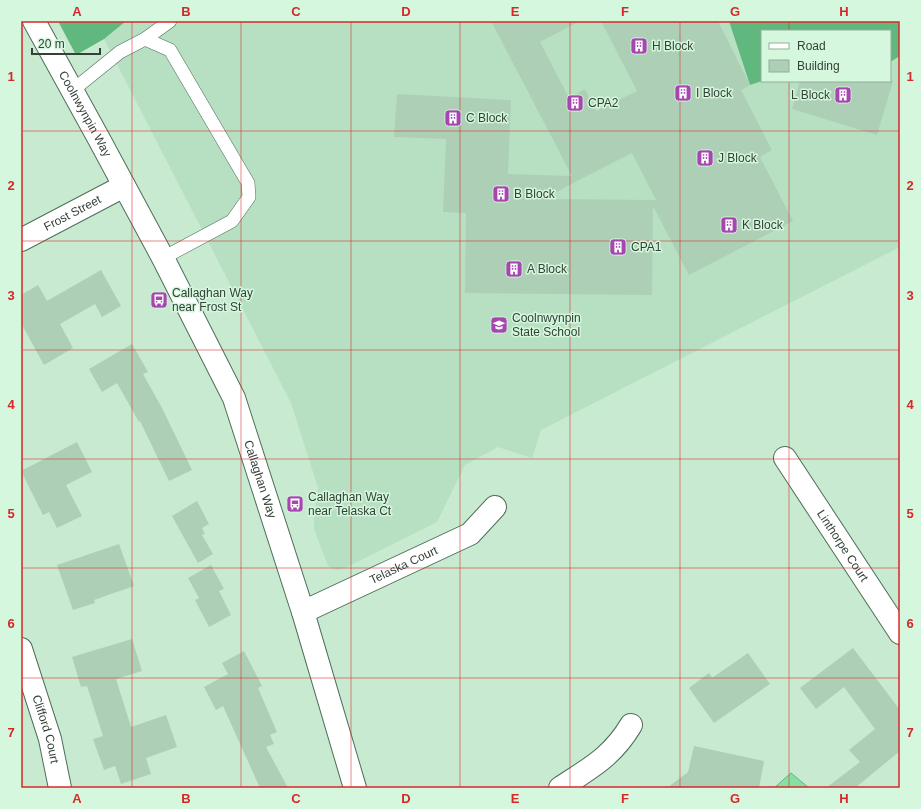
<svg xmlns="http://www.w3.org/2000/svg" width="921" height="809" viewBox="0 0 921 809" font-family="Helvetica,sans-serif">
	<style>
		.built { fill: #b7e0c2; fill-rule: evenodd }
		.forest { fill: #60b87e }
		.water { fill: #86dfa3; stroke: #6db083 }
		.building { fill: #adcfb6; fill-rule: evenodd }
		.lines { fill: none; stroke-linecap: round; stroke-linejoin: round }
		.lane-casing { stroke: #4f6e58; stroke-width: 14 }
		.street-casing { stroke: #4f6e58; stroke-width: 24 }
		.lane { stroke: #fff; stroke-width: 13 }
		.street { stroke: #fff; stroke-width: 22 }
		.grid { fill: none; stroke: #d62828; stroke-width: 1; stroke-opacity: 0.55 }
		.labels { text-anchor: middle; stroke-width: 3; stroke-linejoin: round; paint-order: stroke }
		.poi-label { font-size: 12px; fill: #334137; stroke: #d5f7de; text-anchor: start }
		.street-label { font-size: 12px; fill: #334137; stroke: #d5f7de }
		.neatline { fill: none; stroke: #d62828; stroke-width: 1.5 }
		.grid-label { font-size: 13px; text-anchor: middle; font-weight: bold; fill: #d62828 }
	</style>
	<rect width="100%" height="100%" fill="#c8ead1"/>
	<path class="built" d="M58,21H900V247L541,430L532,458L498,447L465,465L437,522L347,567L337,570L328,566L314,529V518L318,488L291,403L104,39L76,55ZM762,31H890V81H762Z"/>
	<g class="forest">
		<path d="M58,21H126L104,39L76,55Z"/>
		<path d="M729,21H900V56L890,62V31H762V81L750,85Z"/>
	</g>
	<path class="water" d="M791,773L809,788H774Z"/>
	<g class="building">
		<path d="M491,21H580L540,42L569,98L585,89L596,111L637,91L601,21H718L750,85L741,90L772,150L760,157L793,221L689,275L653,206L652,295L465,293L466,213L443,212L446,139L394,137L397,94L511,100L508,174L572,176ZM632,153L656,200L544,199L575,182Z"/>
		<path d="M800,81H893L877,135L792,109Z"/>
		<path d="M101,270L121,306L102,317L95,304L60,324L73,348L44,365L21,323V295L38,285L47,301Z"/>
		<path d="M132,344L148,372L143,374L162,408L192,470L169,481L140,421L139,422L117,383L102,392L89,369Z"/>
		<path d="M77,442L92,472L66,485L82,516L57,528L49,512L43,515L21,471Z"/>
		<path d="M197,501L209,524L202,528L205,534L202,535L213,554L198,563L172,516Z"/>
		<path d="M119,544L134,586L94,600L95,603L73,610L57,565Z"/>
		<path d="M211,565L224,589L219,591L231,615L209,627L195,600L199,598L188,578Z"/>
		<path d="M132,639L142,671L116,679L131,727L166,715L177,747L146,758L151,774L121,784L115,766L104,770L93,739L103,736L87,686L81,687L72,657Z"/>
		<path d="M853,648L900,710V751L855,788H826L860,762L849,750L875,729L844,687L816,709L800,688Z"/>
		<path d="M244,651L262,686L258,688L277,732L270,735L274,744L266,747L288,788H260L223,706L216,710L204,687L228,674L222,663Z"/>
		<path d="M748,653L770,684L714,723L689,688L709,673L712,678Z"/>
		<path d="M694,746L764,761L759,788H667L688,772Z"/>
	</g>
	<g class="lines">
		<g class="lane-casing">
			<g id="lane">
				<path d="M145,39L170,50L248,183L249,197L232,221L163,258"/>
				<path d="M73,90L120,52L145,39L170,21"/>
			</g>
		</g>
		<g class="street-casing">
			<g id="street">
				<path id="s1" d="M34,21L99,139L163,258L234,398L303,612L355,788"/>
				<path id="s2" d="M21,240L124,186"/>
				<path id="s3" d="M785,458L900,633"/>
				<path id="s4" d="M303,612L470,534L495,507"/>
				<path id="s5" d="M21,649L50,739L60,788"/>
				<path d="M560,788C590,768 612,757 631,725"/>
			</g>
		</g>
		<use href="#lane" class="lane"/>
		<use href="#street" class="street"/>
	</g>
	<path class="grid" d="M132,21V788M241,21V788M351,21V788M460,21V788M570,21V788M680,21V788M789,21V31M789,81V788M21,131H900M21,241H900M21,350H900M21,459H900M21,568H900M21,678H900"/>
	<defs>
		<g id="building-square" transform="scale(0.9)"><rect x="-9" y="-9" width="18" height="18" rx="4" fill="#a647b0" stroke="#d5f7de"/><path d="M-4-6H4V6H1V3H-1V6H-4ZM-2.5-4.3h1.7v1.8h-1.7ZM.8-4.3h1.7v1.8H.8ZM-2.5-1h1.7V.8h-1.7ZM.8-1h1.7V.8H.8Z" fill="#fff"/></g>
		<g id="bus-square" transform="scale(0.9)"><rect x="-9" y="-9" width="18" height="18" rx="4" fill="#a647b0" stroke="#d5f7de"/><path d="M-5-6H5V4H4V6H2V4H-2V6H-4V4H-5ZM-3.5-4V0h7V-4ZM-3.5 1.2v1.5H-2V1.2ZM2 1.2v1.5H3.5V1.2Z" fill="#fff"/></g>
		<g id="school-square" transform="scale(0.9)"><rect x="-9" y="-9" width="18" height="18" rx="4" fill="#a647b0" stroke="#d5f7de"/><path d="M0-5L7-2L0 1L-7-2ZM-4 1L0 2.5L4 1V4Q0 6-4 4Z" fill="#fff"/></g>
	</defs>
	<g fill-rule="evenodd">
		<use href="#building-square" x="639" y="46"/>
		<use href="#building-square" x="683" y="93"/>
		<use href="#building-square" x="843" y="95"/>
		<use href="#building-square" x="575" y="103"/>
		<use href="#building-square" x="453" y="118"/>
		<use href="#building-square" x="705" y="158"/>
		<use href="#building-square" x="501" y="194"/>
		<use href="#building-square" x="729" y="225"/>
		<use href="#building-square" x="618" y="247"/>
		<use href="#building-square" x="514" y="269"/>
		<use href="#bus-square" x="159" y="300"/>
		<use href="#school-square" x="499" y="325"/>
		<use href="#bus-square" x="295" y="504"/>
	</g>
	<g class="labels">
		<g class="poi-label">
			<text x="652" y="50">H Block</text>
			<text x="696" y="97">I Block</text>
			<text x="830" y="99" text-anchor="end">L Block</text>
			<text x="588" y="107">CPA2</text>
			<text x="466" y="122">C Block</text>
			<text x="718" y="162">J Block</text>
			<text x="514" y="198">B Block</text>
			<text x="742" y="229">K Block</text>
			<text x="631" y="251">CPA1</text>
			<text x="527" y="273">A Block</text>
			<text x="172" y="297">Callaghan Way<tspan x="172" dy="14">near Frost St</tspan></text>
			<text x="512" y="322">Coolnwynpin<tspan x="512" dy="14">State School</tspan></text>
			<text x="308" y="501">Callaghan Way<tspan x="308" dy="14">near Telaska Ct</tspan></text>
		</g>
		<g class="street-label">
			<text dy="4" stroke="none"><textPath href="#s1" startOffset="106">Coolnwynpin Way</textPath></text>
			<text dy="4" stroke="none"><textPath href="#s2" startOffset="58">Frost Street</textPath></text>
			<text dy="4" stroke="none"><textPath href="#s1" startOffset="512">Callaghan Way</textPath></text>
			<text dy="4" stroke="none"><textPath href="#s3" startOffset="105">Linthorpe Court</textPath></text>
			<text dy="4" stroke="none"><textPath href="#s4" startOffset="111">Telaska Court</textPath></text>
			<text dy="4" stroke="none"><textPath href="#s5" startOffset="84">Clifford Court</textPath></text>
		</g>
	</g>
	<rect width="921" height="809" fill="none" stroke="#d5f7de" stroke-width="44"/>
	<rect x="761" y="30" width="130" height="52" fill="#d5f7de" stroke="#94ae9b"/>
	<rect x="769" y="43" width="20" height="6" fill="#ffffff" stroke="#94ae9b"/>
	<text x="797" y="50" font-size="12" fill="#334137">Road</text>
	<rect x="769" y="60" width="20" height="12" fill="#adcfb6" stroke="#94ae9b"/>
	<text x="797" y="70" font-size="12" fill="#334137">Building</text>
	<path d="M32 48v6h68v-6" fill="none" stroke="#334137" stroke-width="2"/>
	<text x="38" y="48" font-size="12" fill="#334137" stroke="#d5f7de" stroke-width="3" paint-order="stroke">20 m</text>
	<rect x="22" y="22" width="877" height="765" class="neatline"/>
	<g class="grid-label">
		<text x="77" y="16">A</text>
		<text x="186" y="16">B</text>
		<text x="296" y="16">C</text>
		<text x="406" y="16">D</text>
		<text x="515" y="16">E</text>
		<text x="625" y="16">F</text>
		<text x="735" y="16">G</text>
		<text x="844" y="16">H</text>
		<text x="11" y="81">1</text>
		<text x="910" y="81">1</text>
		<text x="11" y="190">2</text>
		<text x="910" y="190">2</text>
		<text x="11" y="300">3</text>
		<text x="910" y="300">3</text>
		<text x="11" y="409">4</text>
		<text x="910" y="409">4</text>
		<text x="11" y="518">5</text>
		<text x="910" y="518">5</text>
		<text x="11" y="628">6</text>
		<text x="910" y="628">6</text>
		<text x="11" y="737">7</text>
		<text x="910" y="737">7</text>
		<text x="77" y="803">A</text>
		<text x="186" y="803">B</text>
		<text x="296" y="803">C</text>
		<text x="406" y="803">D</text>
		<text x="515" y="803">E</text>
		<text x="625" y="803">F</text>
		<text x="735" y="803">G</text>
		<text x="844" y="803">H</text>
	</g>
</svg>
